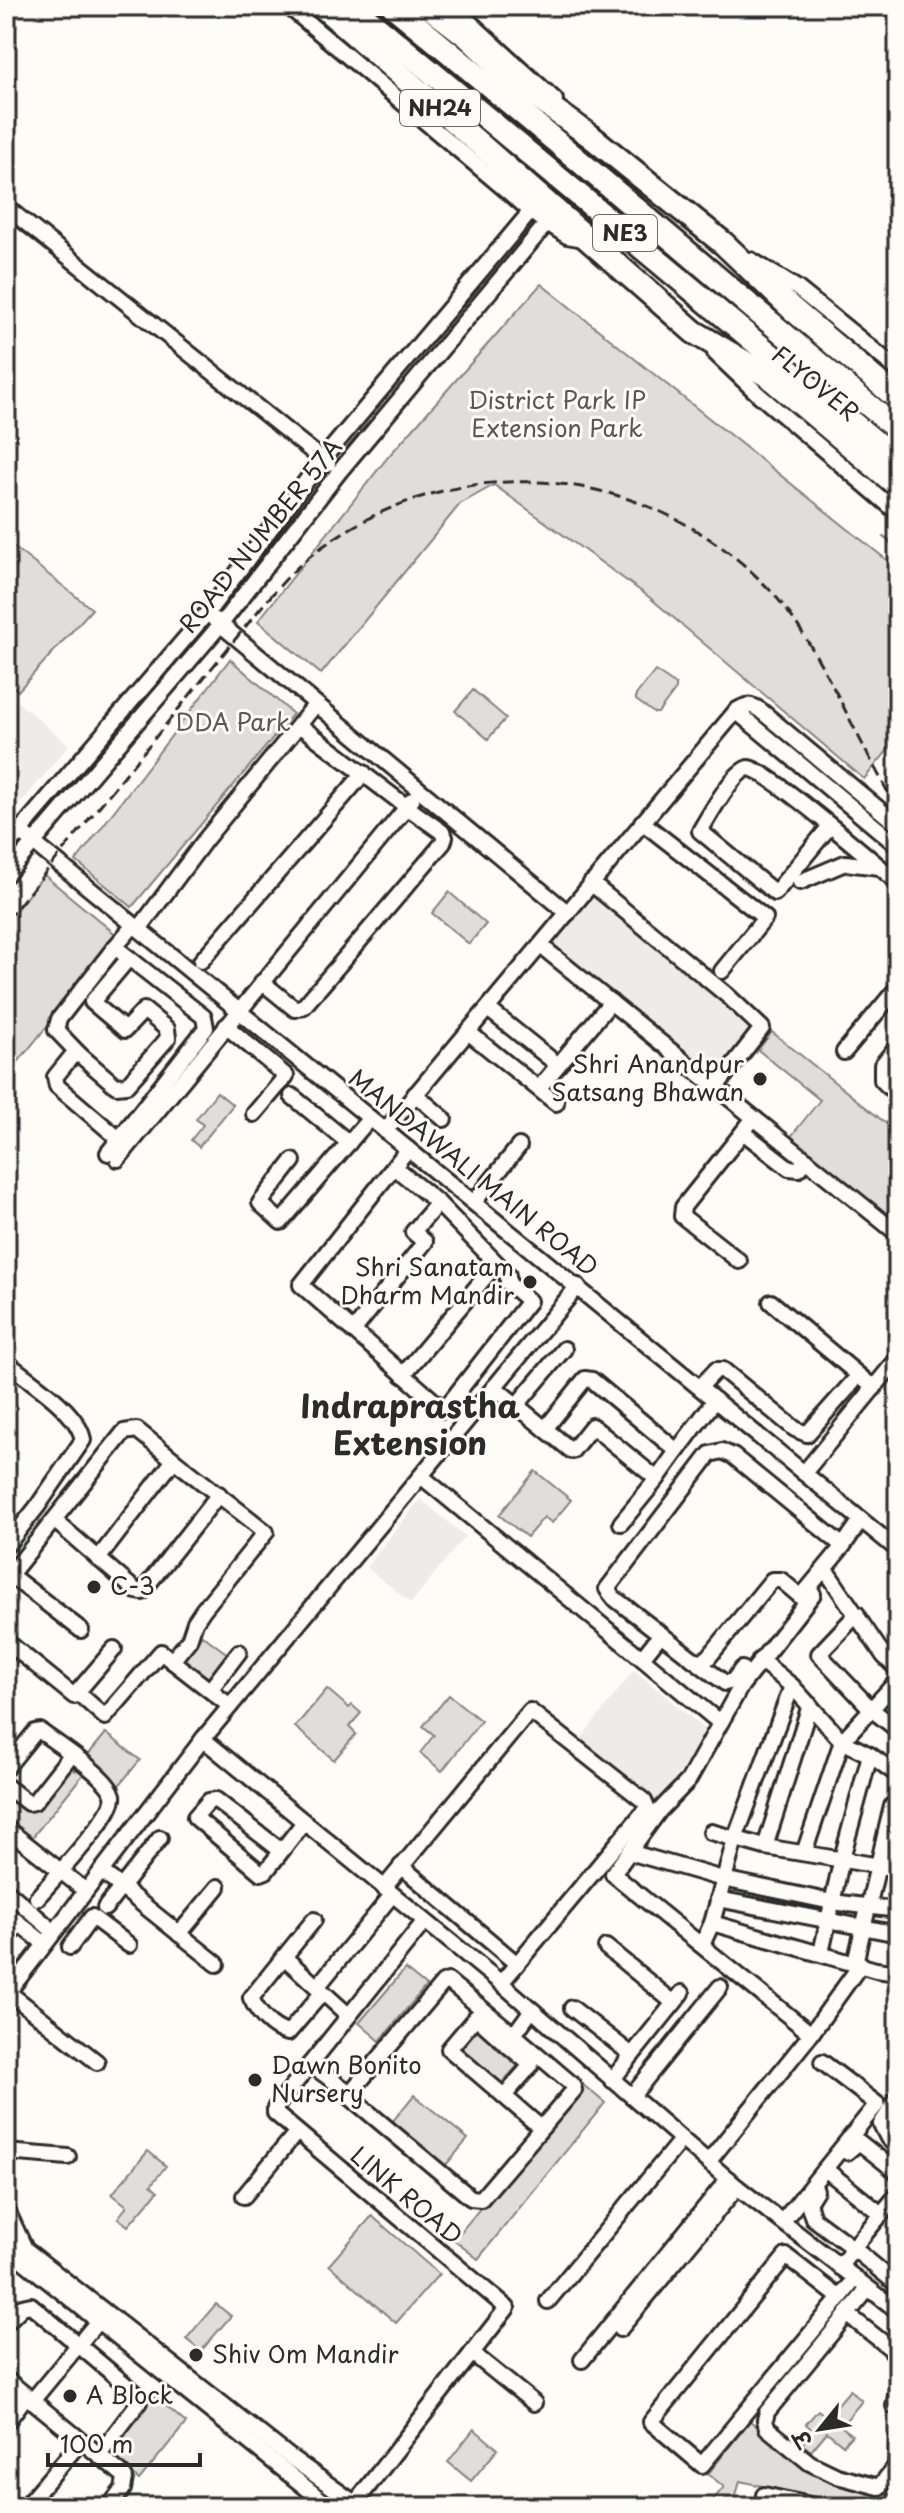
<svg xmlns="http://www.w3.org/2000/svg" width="904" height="2513" viewBox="0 0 904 2513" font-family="'Playpen Sans','Playpen Sans Deva',sans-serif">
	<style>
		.built { fill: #edece8 }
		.green { fill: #dfdeda; stroke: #858482; stroke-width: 2 }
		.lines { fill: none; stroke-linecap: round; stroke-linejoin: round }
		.stream { stroke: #7e7d7b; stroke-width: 3 }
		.minor-casing { stroke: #2b2b2b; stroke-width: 20 }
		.highway-casing { stroke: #2b2b2b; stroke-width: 28 }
		.minor { stroke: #fdfcf7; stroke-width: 14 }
		.highway { stroke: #fdfcf7; stroke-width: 22 }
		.rail { stroke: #2b2b2b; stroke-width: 3; stroke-dasharray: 12 6; stroke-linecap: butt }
		.poi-dot { fill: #2b2b2b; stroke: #fdfcf7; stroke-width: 3 }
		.labels { text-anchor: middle; stroke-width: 6; stroke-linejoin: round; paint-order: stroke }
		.shield { fill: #fdfcf7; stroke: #6a6a68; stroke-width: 2 }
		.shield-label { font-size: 22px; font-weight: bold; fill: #2b2b2b }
		.street-label { font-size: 24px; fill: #2b2b2b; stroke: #fdfcf7 }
		.park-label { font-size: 24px; fill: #585857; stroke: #fdfcf7 }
		.poi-label { font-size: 24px; fill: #2b2b2b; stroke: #fdfcf7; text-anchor: start }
		.district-label { font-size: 32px; font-weight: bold; fill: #2b2b2b; stroke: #fdfcf7 }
	</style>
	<rect width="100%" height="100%" fill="#fdfcf7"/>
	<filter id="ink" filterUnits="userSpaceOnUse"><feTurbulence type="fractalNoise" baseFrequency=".0125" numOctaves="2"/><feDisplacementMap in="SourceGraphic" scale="16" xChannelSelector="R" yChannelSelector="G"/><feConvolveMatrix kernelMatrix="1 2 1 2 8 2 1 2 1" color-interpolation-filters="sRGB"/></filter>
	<g filter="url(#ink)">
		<g class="built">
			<path d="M6,692L69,745L6,821Z"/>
			<path d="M601,884L769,1022L765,1033L719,1084L550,946Z"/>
			<path d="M420,1499L465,1536L411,1603L366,1567Z"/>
			<path d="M634,1670L708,1732L656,1806L579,1741Z"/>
		</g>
		<g class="green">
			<path d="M541,284L898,569V738L864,779L649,597L494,485L460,504L321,674L258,621L388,457Z"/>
			<path d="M6,541L92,609L18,691L6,680Z"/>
			<path d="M230,659L293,714L132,907L76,861Z"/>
			<path d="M655,671L676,685V689L658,713H654L636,700V695Z"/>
			<path d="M473,690L506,718L488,739L455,711Z"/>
			<path d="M44,875L119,937L6,1077V922Z"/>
			<path d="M449,892L486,924L469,944L432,913Z"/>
			<path d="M772,1032L898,1133V1226L789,1139L820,1100L758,1050Z"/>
			<path d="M217,1092L233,1105L199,1147L191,1140L203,1125L196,1119Z"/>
			<path d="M535,1471L571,1500L552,1523L544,1517L527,1537L499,1515Z"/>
			<path d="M202,1635L229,1655L207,1683L181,1662Z"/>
			<path d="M327,1689L349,1708L352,1705L361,1713L349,1727L356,1734L334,1760L295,1727Z"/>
			<path d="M449,1695L481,1721L442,1771L420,1753L434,1735L423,1726Z"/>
			<path d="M106,1733L140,1760L112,1794L85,1772L31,1839L6,1819V1788L29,1806L64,1763L75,1771Z"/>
			<path d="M405,1969L426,1986L380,2041L359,2023Z"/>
			<path d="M478,2029L519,2064L501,2084L461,2049Z"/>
			<path d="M582,2084L605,2103L478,2259L454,2240Z"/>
			<path d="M414,2095L468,2139L445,2166L392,2122Z"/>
			<path d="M148,2151L166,2166L151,2185L158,2191L128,2226L118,2218L127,2206L112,2194Z"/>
			<path d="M372,2216L439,2274L396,2323L329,2265Z"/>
			<path d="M216,2304L231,2316L201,2351L186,2339Z"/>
			<path d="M850,2390L862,2401L841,2426L852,2435L843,2445L827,2432L811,2451L802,2444L813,2431L806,2424L818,2410L827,2417Z"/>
			<path d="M151,2393L186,2423L139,2480L106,2452Z"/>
			<path d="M750,2421L828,2481L898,2497L896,2507H854L740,2481L733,2507H707L724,2487L708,2474Z"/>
			<path d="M474,2429L498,2449L471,2481L448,2462Z"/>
		</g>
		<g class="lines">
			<path class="stream" d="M884,537L898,548"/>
			<g class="minor-casing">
				<g id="minor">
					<path d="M288,6L538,217L567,236L584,239"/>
					<path d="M452,6L555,100"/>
					<path d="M6,207L328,464"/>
					<path d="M751,260L797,288L898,370"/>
					<path d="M715,353L758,394L898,513"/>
					<path d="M214,619L568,913"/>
					<path d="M736,711L898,846"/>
					<path d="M299,725L407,807L412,800"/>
					<path d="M642,822L765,918L722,971"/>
					<path d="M830,826L775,893L700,831C709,816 732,773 748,768C762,765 880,867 898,883"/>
					<path d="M19,831L898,1550"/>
					<path d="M6,847L207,613L322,460L531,211"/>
					<path d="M6,875L221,624L339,472L547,223"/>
					<path d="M800,882L845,863L880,867"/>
					<path d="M591,883L728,996L762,1028L716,1087"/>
					<path d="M139,929L205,840L316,704"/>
					<path d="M541,946L898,1234"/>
					<path d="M201,961L364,773"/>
					<path d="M488,1009L558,1065"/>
					<path d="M226,1026L286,1076L254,1114"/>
					<path d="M468,1032L556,1103"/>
					<path d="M898,1045L882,1065V1080L898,1096"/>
					<path d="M844,1052L898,987"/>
					<path d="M80,1055L56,1030L59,1019L115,947"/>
					<path d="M544,1082L611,1002"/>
					<path d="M415,1094L444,1119"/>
					<path d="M292,1096L349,1143"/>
					<path d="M385,1131L736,711C746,704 750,704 760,710L898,825"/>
					<path d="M743,1132L789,1168L799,1169L807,1160"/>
					<path d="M119,1139L57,1086L55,1077L72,1056L80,1055L116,1086L127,1085L168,1038L167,1029L144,1010L125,1030L92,1002L129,958"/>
					<path d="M108,1153L206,1028L204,1017L115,947L134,925"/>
					<path d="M118,1159L407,807L442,832L445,837L443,843L304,1006L295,1009L262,982"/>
					<path d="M293,1161L260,1203L281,1222L370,1118"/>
					<path d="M394,1167L438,1203L508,1275V1283L529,1301L444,1410L301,1285L408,1149"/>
					<path d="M475,1201L519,1146"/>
					<path d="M739,1261L682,1216L683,1207L754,1118"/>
					<path d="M771,1302L874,1388"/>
					<path d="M353,1331L425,1242L413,1232L438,1203"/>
					<path d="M6,1362C29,1381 78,1410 83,1440L37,1507L6,1546"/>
					<path d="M403,1375L496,1264"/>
					<path d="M494,1387L572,1451L592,1426L657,1479L677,1451"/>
					<path d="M700,1387L716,1370H723L795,1429L807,1434L853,1382"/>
					<path d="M516,1406L564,1349"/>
					<path d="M545,1429L585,1379L592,1380L677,1451L715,1400"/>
					<path d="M804,1473L898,1358"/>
					<path d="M421,1476L719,1722"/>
					<path d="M54,1520L136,1591L142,1592L219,1494"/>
					<path d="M621,1523L657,1479"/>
					<path d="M843,1546L801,1597L781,1580H772L708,1658L700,1661L693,1659L614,1598L607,1589L710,1454L722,1451L733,1456L843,1546L861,1520"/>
					<path d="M98,1559L174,1460L266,1532L203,1610L195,1622L189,1640L172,1661L230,1706"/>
					<path d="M10,1575L81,1630"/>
					<path d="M829,1575L884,1656L898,1670"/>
					<path d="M6,1580L124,1432L137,1430L174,1460"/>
					<path d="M857,1614L819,1654L871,1709L898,1730"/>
					<path d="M6,1641L74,1696L114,1649"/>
					<path d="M642,1658L661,1634"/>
					<path d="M693,1659L725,1683L733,1681L742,1669"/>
					<path d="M760,1660L792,1686L842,1741L870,1755L898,1775"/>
					<path d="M210,1690L239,1652"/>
					<path d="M77,1692L105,1717L161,1652L172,1661"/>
					<path d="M203,1739L501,1983L737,2187L898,2311"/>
					<path d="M6,1768L35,1732L40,1731C57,1744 108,1776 113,1795C118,1812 50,1882 37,1898"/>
					<path d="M6,1786L28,1803L34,1802L71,1755"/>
					<path d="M6,1828L86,1891"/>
					<path d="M711,1832L765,1847L898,1869"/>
					<path d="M765,1847L810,1705"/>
					<path d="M280,1850L216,1800L209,1801L195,1817L261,1873L266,1871L304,1822"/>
					<path d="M629,1852L723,1879L832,1902L898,1910"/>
					<path d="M804,1853L842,1741L898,1680"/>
					<path d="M401,1866L517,1964"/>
					<path d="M101,1871L217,1964"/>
					<path d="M384,1888L530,1711L644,1801L647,1808L501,1983"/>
					<path d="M6,1890L54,1932"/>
					<path d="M718,1899L898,1934"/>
					<path d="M105,1908L160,1838"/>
					<path d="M6,1913L45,1944"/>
					<path d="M314,1920L284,1957L348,2015"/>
					<path d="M712,1923L876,1970L898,1973"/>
					<path d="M179,1934L218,1887"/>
					<path d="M6,1941L19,1923"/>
					<path d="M702,1945L712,1923L735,1839L792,1686"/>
					<path d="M70,1947L92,1917L129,1945"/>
					<path d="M606,1947L674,2003"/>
					<path d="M821,1953L842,1858L870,1755"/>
					<path d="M284,1957L251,1998C258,2013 271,2029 288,2033L323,1992"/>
					<path d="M855,1963L892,1806L898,1799"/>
					<path d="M317,1987L392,1895"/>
					<path d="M8,1992L97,2062"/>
					<path d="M6,1995L203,1739L578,1286"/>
					<path d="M572,2008L632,2055"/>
					<path d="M811,2034L613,1874L659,1811L688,1781L741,1686L813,1594"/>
					<path d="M505,2043L531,2065L504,2096L449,2049L476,2017L505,2043L512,2033L448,1981L443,1983L350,2093V2097L471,2198L481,2199L574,2090L572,2084L512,2033L518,2029L531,2011"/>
					<path d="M310,2064L350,2093"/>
					<path d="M612,2080L682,1993"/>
					<path d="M504,2096L541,2128"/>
					<path d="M632,2096L720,1987"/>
					<path d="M898,2098L881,2124L888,2138L898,2147"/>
					<path d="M6,2152L68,2157"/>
					<path d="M847,2152L859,2142L898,2173"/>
					<path d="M709,2161L811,2034L861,1964"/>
					<path d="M830,2173L881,2214"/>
					<path d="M816,2190L808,2203L813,2218L853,2248L840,2267"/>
					<path d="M898,2194L853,2248L898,2285"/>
					<path d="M244,2196L296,2133"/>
					<path d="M6,2208L25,2249L290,2457L360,2507"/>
					<path d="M783,2221L877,2104L822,2062"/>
					<path d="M6,2233L17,2256L330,2507"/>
					<path d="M868,2289L767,2412L765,2420L767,2428L810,2463L837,2476L879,2487L896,2466L898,2438"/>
					<path d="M840,2298L786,2256L651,2422L702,2465L840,2298L855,2279"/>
					<path d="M548,2301L681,2140"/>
					<path d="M847,2314L890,2348L898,2358"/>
					<path d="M6,2323L22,2307L31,2305L139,2396V2402L99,2455"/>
					<path d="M620,2329L737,2187"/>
					<path d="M472,2353L534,2403"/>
					<path d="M582,2360L728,2179"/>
					<path d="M6,2379L122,2474L125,2478L123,2489L109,2507"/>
					<path d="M898,2386L894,2406L898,2408"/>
					<path d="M32,2401L103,2315"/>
					<path d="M6,2423L26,2396"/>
					<path d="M764,2495L819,2507"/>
					<path d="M25,2507L81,2441"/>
					<path d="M352,2507L507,2308L275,2113V2108L424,1922"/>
				</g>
			</g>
			<g class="highway-casing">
				<g id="highway">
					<path d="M322,6L694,332L768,376L898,486"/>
					<path d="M352,6L898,461"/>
					<path d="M393,6C563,145 729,289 898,430"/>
					<path d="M428,6L467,36L518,84L589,135L723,243L791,308L898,399"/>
				</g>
			</g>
			<use href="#minor" class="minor"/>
			<use href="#highway" class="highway"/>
			<path class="rail" d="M6,921L259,610C276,590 293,569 314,553C452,446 646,461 767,587C798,619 818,659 839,698C858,736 878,774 898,811"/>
		</g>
	</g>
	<g class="poi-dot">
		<circle cx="760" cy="1079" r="8"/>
		<circle cx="530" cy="1282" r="8"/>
		<circle cx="94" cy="1587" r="8"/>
		<circle cx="255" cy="2080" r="8"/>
		<circle cx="196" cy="2355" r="8"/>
		<circle cx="70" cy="2396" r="8"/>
	</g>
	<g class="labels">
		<g class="shield">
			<rect x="400" y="90" width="80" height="36" rx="6"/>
			<rect x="593" y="215" width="64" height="36" rx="6"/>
		</g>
		<g class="shield-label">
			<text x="440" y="116">NH24</text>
			<text x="625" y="241">NE3</text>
		</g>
		<g class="street-label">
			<text transform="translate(815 384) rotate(39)" y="8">FLYOVER</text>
			<text transform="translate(261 536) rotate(-51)" y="8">ROAD NUMBER 57A</text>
			<text transform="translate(473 1173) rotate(39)" y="8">MANDAWALI MAIN ROAD</text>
			<text transform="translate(406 2196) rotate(40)" y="8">LINK ROAD</text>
		</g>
		<g class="park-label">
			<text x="557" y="409">District Park IP<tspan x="557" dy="28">Extension Park</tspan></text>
			<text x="233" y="731">DDA Park</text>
		</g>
		<g class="poi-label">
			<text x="744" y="1073" text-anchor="end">Shri Anandpur<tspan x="744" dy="28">Satsang Bhawan</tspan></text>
			<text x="514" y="1276" text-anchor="end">Shri Sanatam<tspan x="514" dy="28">Dharm Mandir</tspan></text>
			<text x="110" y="1595">C-3</text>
			<text x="271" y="2074">Dawn Bonito<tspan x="271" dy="28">Nursery</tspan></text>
			<text x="212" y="2363">Shiv Om Mandir</text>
			<text x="86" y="2404">A Block</text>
		</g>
		<g class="district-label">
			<text x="410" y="1418">Indraprastha<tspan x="410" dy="37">Extension</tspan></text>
		</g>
	</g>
	<rect width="904" height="2513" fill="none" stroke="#fdfcf7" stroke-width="32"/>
	<rect x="16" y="16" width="872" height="2481" fill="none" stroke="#2b2b2b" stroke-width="3" filter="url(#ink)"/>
	<g transform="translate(820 2429) rotate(240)" stroke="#fdfcf7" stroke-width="6" paint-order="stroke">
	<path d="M0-6L14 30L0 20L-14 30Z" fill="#2b2b2b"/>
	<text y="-12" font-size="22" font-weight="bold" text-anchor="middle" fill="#2b2b2b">उ</text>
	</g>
	<path d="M48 2453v12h152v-12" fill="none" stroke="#2b2b2b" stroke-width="4"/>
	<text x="60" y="2453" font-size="24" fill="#2b2b2b" stroke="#fdfcf7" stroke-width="6" paint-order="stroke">100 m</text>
</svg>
